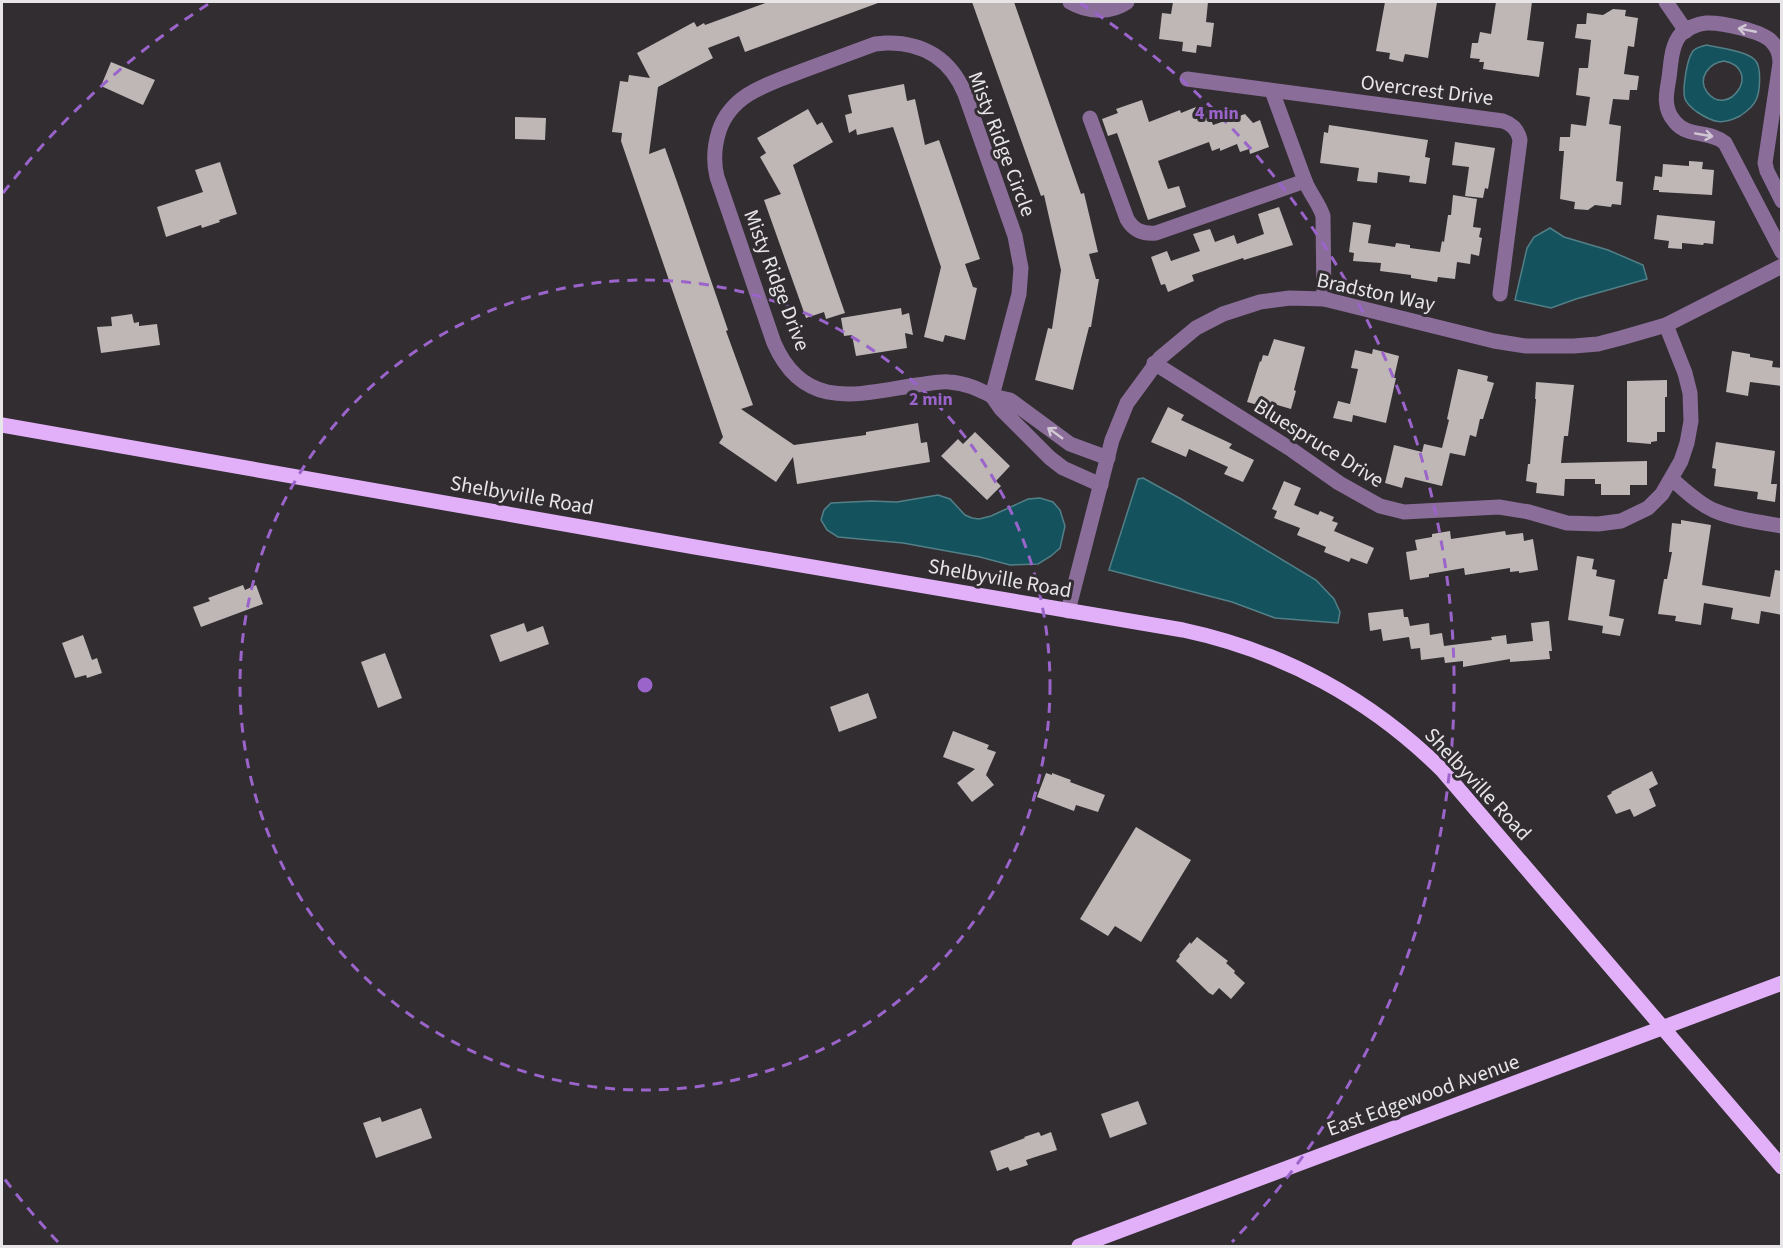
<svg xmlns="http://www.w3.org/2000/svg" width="1783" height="1248" viewBox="0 0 1783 1248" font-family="'Source Sans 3',sans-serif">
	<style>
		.water { fill: #14535e; stroke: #537f87; stroke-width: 1.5; fill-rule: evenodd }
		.building { fill: #beb7b6 }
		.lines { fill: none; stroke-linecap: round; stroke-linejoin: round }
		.minor { stroke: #8b6d99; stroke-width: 15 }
		.major { stroke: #e2b0f8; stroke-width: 15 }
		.oneway { stroke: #d0c7d4 }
		.ring { fill: none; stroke: #9b64cb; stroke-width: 3; stroke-dasharray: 10 8 }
		.labels { text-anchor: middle; stroke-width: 6; stroke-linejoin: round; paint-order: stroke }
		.street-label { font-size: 21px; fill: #e7e5e7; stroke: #312d31 }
		.centre { fill: #9b64cb; stroke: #312d31; stroke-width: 3 }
		.ring-label { font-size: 18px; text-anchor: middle; font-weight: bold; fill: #9b64cb; stroke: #312d31; stroke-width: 6; stroke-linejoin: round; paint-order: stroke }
	</style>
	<rect width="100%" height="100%" fill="#312d31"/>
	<g class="water">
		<path d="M1707,45C1719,48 1747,51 1755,60C1762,67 1760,92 1756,100C1753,107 1746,112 1740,116C1722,125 1714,123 1697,112C1693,109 1687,104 1685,99C1682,90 1687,56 1694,50C1698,47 1703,46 1707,45ZM1724,61C1764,69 1728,120 1707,92C1697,78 1709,63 1724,61Z"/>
		<path d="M1550,228L1564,237L1608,250L1643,265L1647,279L1576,299L1551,308L1515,300L1527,248L1534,237Z"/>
		<path d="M1143,478L1181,499L1316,580L1334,599L1340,612L1338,623L1275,618L1232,602L1109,570L1138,479Z"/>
		<path d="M938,495L950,499L965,515L972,518L979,519L991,516L1028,499L1040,498L1053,502L1060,510L1065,526L1060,548L1051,556L1038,564L1010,565L980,557L903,543L838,537L827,530L821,520L824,510L831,503L871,501L897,502Z"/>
	</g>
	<g class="building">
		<path d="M768,2H878V3L745,52L739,36L708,48L713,58L658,87L649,154L665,148L682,196L728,330L726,331L753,405L741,409L794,445L866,435V432L918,423L921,443L927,442L930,462L797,484L793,457L776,482L719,443L723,437L621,141L622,133L612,132L620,81L628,82L629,75L650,78L637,53L694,22L697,27L704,23L705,25Z"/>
		<path d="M972,2H1014L1081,194L1084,193L1098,252L1089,254L1096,279H1099L1091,327H1089L1073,390L1035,380L1048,328L1052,329L1061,270L1044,195L1041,196Z"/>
		<path d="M1173,2H1208L1206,22L1214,23L1211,47L1197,45L1196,53L1182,51L1183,42L1159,39L1162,13L1171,14Z"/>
		<path d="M1385,2H1437L1428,58L1405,54L1403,62L1389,59L1390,53L1376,51Z"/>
		<path d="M1496,2H1532L1527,40L1544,42L1539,77L1483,69L1484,62H1479L1480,59L1470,58L1472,43H1478L1480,32L1491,34Z"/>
		<path d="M1613,9L1626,10L1625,16L1638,18L1634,47L1628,46L1624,74L1639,76L1637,90H1630L1629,100L1613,99L1609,124L1621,126L1616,181L1623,182L1621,205L1612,204L1611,207L1595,205L1588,210L1574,209L1575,202L1560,199L1564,151H1559L1560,137H1570L1571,124L1586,126L1590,97L1576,95L1579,68H1588L1591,40L1575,38L1577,24H1586L1587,13L1603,15Z"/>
		<path d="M111,62L155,80L143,105L101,86Z"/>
		<path d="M904,84L907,101L915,99L925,145L939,140L980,259L965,264L973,287L977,288L965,340L945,335L943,342L924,337L941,267L893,127L857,135L856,129L849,133L845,115L852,113L848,95Z"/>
		<path d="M1142,100L1149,122L1180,110L1181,113L1196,107L1199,114L1208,111L1213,125L1245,114L1253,123L1260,120L1269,147L1250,154L1249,149L1240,152L1237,144L1220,151V148L1212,151L1209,142L1158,161L1168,189L1179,186L1186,207L1148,220L1117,133L1108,136L1102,119L1118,113L1116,109Z"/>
		<path d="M808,109L817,125L822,122L833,142L793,165L845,313L826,319L824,312L806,318L764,200L781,194L760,157L766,153L757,138Z"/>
		<path d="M515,117L546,118L545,140L515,139Z"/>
		<path d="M1329,125L1428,140L1425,157L1430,158L1426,184L1409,182L1410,176L1378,172L1377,183L1357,181L1359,168L1320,163L1324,132L1328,133Z"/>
		<path d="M1455,142L1495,148L1488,189L1485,188L1483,198L1465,196L1469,167L1452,165Z"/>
		<path d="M1689,161L1703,162L1702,169L1714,170L1712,195L1659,192V190H1653L1655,176L1662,177L1663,164L1689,166Z"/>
		<path d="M220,162L237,214L219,220L220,222L202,228L201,225L166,237L157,207L203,192L195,170Z"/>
		<path d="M1453,195L1477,199L1473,227L1481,228L1479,237L1482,238L1479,256L1471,254L1470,264L1457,262L1455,279L1438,277L1437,282L1411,278V275L1380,271L1381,263L1353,261L1354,253L1349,252L1353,222L1371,225L1368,243L1395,247L1396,243L1410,245V248L1440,252L1442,241L1444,242L1448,215H1451Z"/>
		<path d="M1279,207L1293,245L1244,260L1243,258L1192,275L1194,281L1168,292L1165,284L1161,285L1151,257L1167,251L1171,261L1200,251L1193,234L1210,229L1215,242L1234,235L1237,244L1264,234L1258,214Z"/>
		<path d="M1657,215L1715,221L1713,244L1704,243L1703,245L1682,243V249L1668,248L1669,241L1654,239Z"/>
		<path d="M901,308L902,315L909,313L913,335L905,333L907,348L856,356L852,335L844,336L841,318Z"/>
		<path d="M132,314L134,323L139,322V326L157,324L160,345L101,353L97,327L112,326L111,317Z"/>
		<path d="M1274,339L1305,347L1294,390L1296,391L1291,409L1274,404L1273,409L1247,402L1260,361L1261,362L1263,355L1268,356Z"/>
		<path d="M1373,349L1399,356L1394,378H1396L1386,423L1353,415L1352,422L1333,418L1338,401L1350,404L1358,369L1351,368L1355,350L1372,354Z"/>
		<path d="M1732,351L1750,354V357L1773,361L1772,367L1782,368V386L1750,382L1748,396L1726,392Z"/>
		<path d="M1458,369L1488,376L1487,381L1494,383L1483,419H1480L1476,437L1470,435L1465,456L1450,453L1442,486L1405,477L1402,488L1385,483L1394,445L1422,452L1424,444L1442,448L1449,420L1447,419Z"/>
		<path d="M1667,380V397H1665V432H1657V441L1651,442V444L1627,442V381Z"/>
		<path d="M1536,382L1574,385L1568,436H1564L1561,463L1647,461V485H1630V495H1601V484H1595V479H1565L1564,496L1536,493L1537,483L1526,481L1528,464H1530L1536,399H1535Z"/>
		<path d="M1168,407L1184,415L1181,420L1232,444L1229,448L1254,460L1243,482L1224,474L1228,467L1189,449L1186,457L1151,442Z"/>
		<path d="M975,432L1010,466L996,481L1001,486L987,500L941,456L958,439L963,444Z"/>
		<path d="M1716,442L1775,451L1771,484H1777L1775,502L1757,499L1758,492L1714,486L1716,469L1712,468Z"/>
		<path d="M1284,481L1301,488L1294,505L1318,515L1320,511L1334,517L1332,521L1338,523L1334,531L1374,548L1367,564L1351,558L1349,562L1324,552L1326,547L1297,535L1300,528L1274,518L1277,511L1272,509Z"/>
		<path d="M1681,520L1711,525L1702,585L1770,597L1775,570L1782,571V615L1761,611L1759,624L1731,619L1733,608L1704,603L1701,625L1675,621L1676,616L1658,614L1664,579H1667L1672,552H1669L1672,523L1681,524Z"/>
		<path d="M1450,531L1451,539L1505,531L1506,535L1523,533L1524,541L1533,539L1538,570L1519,573V571L1510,572V568L1465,575L1464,568L1429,574V577L1410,580L1406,552L1417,550L1415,540L1432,537V534Z"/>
		<path d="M1577,556L1594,559L1592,569L1597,570L1596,576L1615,580L1609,616L1624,619L1620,636L1602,633L1603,626L1568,620Z"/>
		<path d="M243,585L245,590L256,585L263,604L201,627L193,607L210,601L208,598Z"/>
		<path d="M1403,609L1404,617H1408L1410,626L1429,623L1430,635L1442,633L1444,646L1492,640L1491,637L1506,635L1507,644L1533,641L1531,623L1549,621L1552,651H1549L1550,659L1510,662V659L1463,667V661L1445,663L1444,657L1421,660L1420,648L1411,649L1409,637L1383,641L1381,629L1370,631L1368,613Z"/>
		<path d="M524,623L527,632L543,626L549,644L500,662L490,635Z"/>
		<path d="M83,635L92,660L97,658L102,673L87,678L86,675L75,678L62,643Z"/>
		<path d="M385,653L402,698L378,708L361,662Z"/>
		<path d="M868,693L877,718L839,732L830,707Z"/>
		<path d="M953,731L989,745L987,749L996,752L986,775L994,785L972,802L957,783L975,769L943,757Z"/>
		<path d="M1652,771L1658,784L1649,789L1656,806L1634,817L1630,809L1616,814L1607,796L1612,793L1611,792Z"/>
		<path d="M1046,773L1052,775V773L1071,780L1070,782L1105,795L1098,812L1076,805L1074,811L1037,797Z"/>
		<path d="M1136,827L1191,860L1141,942L1115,926L1108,936L1080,919Z"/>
		<path d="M1197,937L1228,961L1226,963L1235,971L1234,973L1245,983L1231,999L1219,988L1213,995L1209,993L1176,961L1180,956L1179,955L1190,942L1191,944Z"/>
		<path d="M1138,1101L1147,1124L1110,1138L1101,1114Z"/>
		<path d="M421,1108L432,1138L376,1158L363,1123L380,1117L382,1122Z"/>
		<path d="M1039,1132L1041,1136L1051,1132L1057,1150L1026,1160L1028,1165L1010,1171L1008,1167L997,1171L990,1151L1025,1138L1024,1137Z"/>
	</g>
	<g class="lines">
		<g class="minor">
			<path d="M1070,2C1087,12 1110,14 1127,2"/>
			<path d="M1666,2L1686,31"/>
			<path d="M886,43C924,42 951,60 965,94L1015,236L1021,268L1019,294L992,396C978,389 966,383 949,382C939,381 928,384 917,385C859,394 804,412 774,343L717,177C713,161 714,147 719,131C731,94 768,84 802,71C826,62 851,53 875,44Z"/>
			<path d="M1187,79L1503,121C1512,124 1518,130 1520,140L1500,294"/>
			<path d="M1272,91L1305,181C1310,194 1319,203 1323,216L1324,299"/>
			<path d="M1090,118L1127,219C1134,231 1143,234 1156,233L1305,181"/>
			<path d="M1782,201L1767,171L1765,163L1780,63C1780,55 1778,48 1772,42C1763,31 1720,22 1706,23C1697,24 1688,28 1681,34C1671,45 1671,64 1669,78C1666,94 1663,109 1675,122C1688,138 1710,130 1725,143L1782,252"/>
			<path d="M1154,363L1292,450L1339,483L1380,506L1404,512L1499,507L1529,512L1567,523L1598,524L1621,521L1648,508L1662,494L1681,461L1687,443L1691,421L1690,393L1685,373L1666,325"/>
			<path d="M1672,479C1684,490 1698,503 1713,510C1734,519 1759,522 1782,526"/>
			<path d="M1101,485L1063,468L1050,458L1001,409L992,396L1010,400L1070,444L1108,458"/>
			<path d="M1068,611L1112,440L1127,403L1160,358L1196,328L1223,314L1260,302L1290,298L1324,299L1494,341L1526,346H1574L1598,344L1621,338L1666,325L1782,266"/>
		</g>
		<g class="major">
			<path d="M2,425L695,547L1183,630C1282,651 1371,699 1443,771L1782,1167"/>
			<path d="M1079,1246L1782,983"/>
		</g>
	</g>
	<defs><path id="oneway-shaft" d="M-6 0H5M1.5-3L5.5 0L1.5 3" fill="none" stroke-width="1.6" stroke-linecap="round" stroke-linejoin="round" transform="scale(1.5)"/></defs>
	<g class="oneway">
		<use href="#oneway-shaft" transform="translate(1747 30) rotate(-169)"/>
		<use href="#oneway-shaft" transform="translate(1704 135) rotate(10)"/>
		<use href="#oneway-shaft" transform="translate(1055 433) rotate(-144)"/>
	</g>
	<g class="ring">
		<circle cx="645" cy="685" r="405"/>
		<path d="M58 1242A809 809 0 0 1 3 1177M3 193A809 809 0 0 1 210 3M1080 3A809 809 0 0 1 1232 1242"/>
	</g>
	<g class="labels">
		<g class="street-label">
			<text transform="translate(1427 90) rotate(7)" y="7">Overcrest Drive</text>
			<text transform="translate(1002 144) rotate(69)" y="7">Misty Ridge Circle</text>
			<text transform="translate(777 280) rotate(69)" y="7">Misty Ridge Drive</text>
			<text transform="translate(1376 292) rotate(12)" y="7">Bradston Way</text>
			<text transform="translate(1319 443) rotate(32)" y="7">Bluespruce Drive</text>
			<text transform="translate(522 495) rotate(10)" y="7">Shelbyville Road</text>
			<text transform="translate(1000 578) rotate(10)" y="7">Shelbyville Road</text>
			<text transform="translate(1478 784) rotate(47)" y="7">Shelbyville Road</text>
			<text transform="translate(1423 1095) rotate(-20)" y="7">East Edgewood Avenue</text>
		</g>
	</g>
	<circle cx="645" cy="685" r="9" class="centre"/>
	<g class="ring-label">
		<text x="1217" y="119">4 min</text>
		<text x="931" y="405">2 min</text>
	</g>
	<rect width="1783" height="1248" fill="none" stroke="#e7e5e7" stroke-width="6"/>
</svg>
